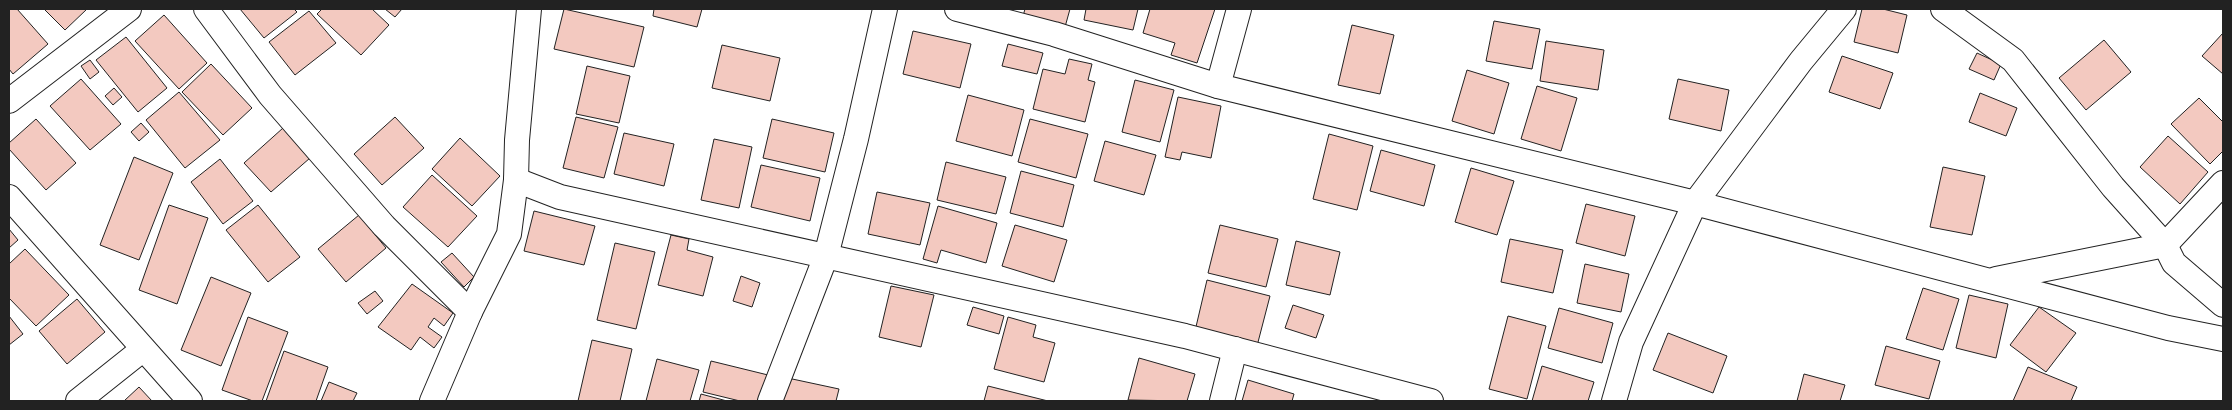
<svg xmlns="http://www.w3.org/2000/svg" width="2232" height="410" viewBox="0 0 2232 410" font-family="'Asap Condensed',sans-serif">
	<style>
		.building { fill: #f3c9c0; stroke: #222 }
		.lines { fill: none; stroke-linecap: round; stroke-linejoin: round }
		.street-casing { stroke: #222; stroke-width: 26 }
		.street { stroke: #fff; stroke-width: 24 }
	</style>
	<rect width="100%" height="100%" fill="#fff"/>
	<g class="building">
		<path d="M9,9H17L48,44L13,74L9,69Z"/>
		<path d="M44,9H87L65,30Z"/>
		<path d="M240,9H294L297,12L264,38Z"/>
		<path d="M322,9H372L389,25L361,55L317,14Z"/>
		<path d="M385,9H402L395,17Z"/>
		<path d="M564,9L644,27L634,67L554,49Z"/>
		<path d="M654,9H702L697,27L653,16Z"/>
		<path d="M1025,9H1070L1065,27L1023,16Z"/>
		<path d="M1086,9H1138L1133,30L1084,20Z"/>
		<path d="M1150,9H1215L1197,63L1171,55L1175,43L1143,33Z"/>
		<path d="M1862,9H1883L1907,15L1898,53L1854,42Z"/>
		<path d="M309,11L336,43L295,75L269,42Z"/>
		<path d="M164,15L207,63L179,89L135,41Z"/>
		<path d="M1494,21L1540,29L1532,69L1486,61Z"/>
		<path d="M1352,25L1394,35L1380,94L1338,85Z"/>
		<path d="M913,31L971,44L960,88L903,74Z"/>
		<path d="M2223,33V74L2202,56Z"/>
		<path d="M126,37L167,88L138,112L96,60Z"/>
		<path d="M2104,40L2131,72L2086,110L2059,78Z"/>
		<path d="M1546,41L1604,50L1598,90L1540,81Z"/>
		<path d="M1008,44L1043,53L1037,74L1002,66Z"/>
		<path d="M722,45L780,58L770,101L712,88Z"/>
		<path d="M1977,53L2001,64L1994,80L1969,69Z"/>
		<path d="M1842,56L1893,73L1880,109L1829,92Z"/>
		<path d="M1069,59L1092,64L1088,80L1095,82L1085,122L1033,109L1043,69L1065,74Z"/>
		<path d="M90,60L99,72L90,79L81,66Z"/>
		<path d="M211,64L252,108L223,135L182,92Z"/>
		<path d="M587,66L630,76L619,123L576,114Z"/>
		<path d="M1467,70L1509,83L1494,134L1452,121Z"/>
		<path d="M81,79L121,124L90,150L50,106Z"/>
		<path d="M1678,79L1729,90L1721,131L1669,119Z"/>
		<path d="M1135,80L1174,90L1160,142L1122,132Z"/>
		<path d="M1537,86L1577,98L1561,151L1521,139Z"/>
		<path d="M114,88L122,97L113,105L105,96Z"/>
		<path d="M179,92L220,140L185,168L146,120Z"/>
		<path d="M1980,93L2017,108L2006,136L1969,122Z"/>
		<path d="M968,95L1024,110L1012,156L956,141Z"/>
		<path d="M1178,97L1221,106L1211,158L1182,152L1180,160L1165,157Z"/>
		<path d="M2199,98L2223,122V151L2210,164L2171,124Z"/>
		<path d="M395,117L424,148L382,185L354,154Z"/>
		<path d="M576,117L618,127L604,178L563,168Z"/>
		<path d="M36,119L76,163L46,190L9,149V143Z"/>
		<path d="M772,119L834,133L825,172L763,158Z"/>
		<path d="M1030,119L1088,134L1076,178L1018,162Z"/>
		<path d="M141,123L149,132L139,141L131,132Z"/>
		<path d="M283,128L310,158L271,192L244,163Z"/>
		<path d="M624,133L674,144L664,186L614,174Z"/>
		<path d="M1329,134L1373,146L1357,210L1313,199Z"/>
		<path d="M2168,136L2208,172L2180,204L2140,167Z"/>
		<path d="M460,138L500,176L472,206L432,169Z"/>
		<path d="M714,139L752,147L739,208L701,200Z"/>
		<path d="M1105,141L1156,155L1144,195L1094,181Z"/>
		<path d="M1381,150L1435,165L1424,206L1370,191Z"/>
		<path d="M134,157L173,173L139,260L100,245Z"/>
		<path d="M220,159L253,201L223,224L191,182Z"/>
		<path d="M946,162L1006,177L996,214L937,200Z"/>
		<path d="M761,165L820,178L810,221L751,207Z"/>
		<path d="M1943,167L1985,176L1972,235L1930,227Z"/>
		<path d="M1471,168L1514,181L1497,235L1455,222Z"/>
		<path d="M1021,171L1074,185L1063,227L1010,213Z"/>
		<path d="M432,175L477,216L448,247L403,207Z"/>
		<path d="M877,192L930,203L920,245L868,234Z"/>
		<path d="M1586,204L1635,216L1625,256L1576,243Z"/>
		<path d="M169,205L208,218L177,304L139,290Z"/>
		<path d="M258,205L300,257L268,282L226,230Z"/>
		<path d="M938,206L997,223L986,263L941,250L937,263L923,259Z"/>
		<path d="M534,211L595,226L584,265L524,251Z"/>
		<path d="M359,215L386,248L346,282L318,249Z"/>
		<path d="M1015,225L1067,240L1054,282L1002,266Z"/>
		<path d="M1220,225L1278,239L1266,287L1208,273Z"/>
		<path d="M9,229L18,240L9,248Z"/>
		<path d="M671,235L689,239L687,250L713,257L703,296L658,285Z"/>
		<path d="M1510,239L1563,250L1553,293L1501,282Z"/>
		<path d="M1296,241L1340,252L1330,295L1286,285Z"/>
		<path d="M615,243L655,252L636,329L597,320Z"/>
		<path d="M25,249L69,295L36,326L9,298V264Z"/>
		<path d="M452,253L474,277L464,287L441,262Z"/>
		<path d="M1585,264L1629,274L1621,312L1577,303Z"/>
		<path d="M741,276L760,283L752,307L733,301Z"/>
		<path d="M211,277L251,293L221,366L181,350Z"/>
		<path d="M1207,280L1270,296L1257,346L1195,331Z"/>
		<path d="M412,284L453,313L444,326L434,318L428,327L442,337L434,348L420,337L411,350L378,327Z"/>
		<path d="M891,286L934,295L921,347L879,337Z"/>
		<path d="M1923,288L1959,299L1943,350L1906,339Z"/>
		<path d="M375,291L383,301L367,314L358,303Z"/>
		<path d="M1969,295L2008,304L1996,358L1956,348Z"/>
		<path d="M77,299L105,332L67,364L39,331Z"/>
		<path d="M1293,305L1324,315L1316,338L1285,328Z"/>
		<path d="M973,307L1004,316L999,334L967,325Z"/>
		<path d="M2039,307L2076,333L2046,372L2010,345Z"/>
		<path d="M1559,308L1613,323L1602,363L1548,348Z"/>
		<path d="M9,316L23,334L9,345Z"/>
		<path d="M1508,316L1546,326L1527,399L1489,389Z"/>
		<path d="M248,317L288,332L262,401H253L222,390Z"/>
		<path d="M1008,317L1036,325L1033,337L1055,343L1044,382L994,369Z"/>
		<path d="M1668,333L1727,356L1713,393L1653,370Z"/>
		<path d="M592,340L632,349L620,401H578Z"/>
		<path d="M1886,346L1940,361L1929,399L1875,385Z"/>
		<path d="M284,351L328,367L316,401H266Z"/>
		<path d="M1139,358L1195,374L1187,401L1128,400Z"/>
		<path d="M657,359L699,370L690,401H646Z"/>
		<path d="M711,361L768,375L762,401H740L703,392Z"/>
		<path d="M1542,366L1594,382L1588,401H1532Z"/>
		<path d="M2028,367L2077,387L2071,401H2013Z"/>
		<path d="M1804,374L1845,385L1840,401H1797Z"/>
		<path d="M783,377L839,389L836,401H778Z"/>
		<path d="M1248,380L1294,394L1292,401H1242Z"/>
		<path d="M329,382L357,393L353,401H321Z"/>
		<path d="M988,386L1048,401H984Z"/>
		<path d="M139,387L152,401H124Z"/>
		<path d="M701,394L727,401H699Z"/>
	</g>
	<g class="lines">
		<g class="street-casing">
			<g id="street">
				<path d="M206,9L270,95L384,226L470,312"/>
				<path d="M957,9L1054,34L1218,86L1695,203L2168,328L2223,339"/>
				<path d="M1943,9L2013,60L2113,187L2165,245L2174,263L2223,305"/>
				<path d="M1218,86L1239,9"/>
				<path d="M9,101L129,9"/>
				<path d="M516,180L560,197L1185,336L1431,401"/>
				<path d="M9,197L190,401"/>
				<path d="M1996,279L2165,245L2223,183"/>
				<path d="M78,401L142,350"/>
				<path d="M432,401L470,312L509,234L516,180L517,140L529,9"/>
				<path d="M770,401L826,256L856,139L885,9"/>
				<path d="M1222,401L1235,349"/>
				<path d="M1614,401L1631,342L1695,203L1801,61L1844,9"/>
			</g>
		</g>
		<use href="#street" class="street"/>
	</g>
	<rect width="2232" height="410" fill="none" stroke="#222222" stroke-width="20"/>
</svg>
